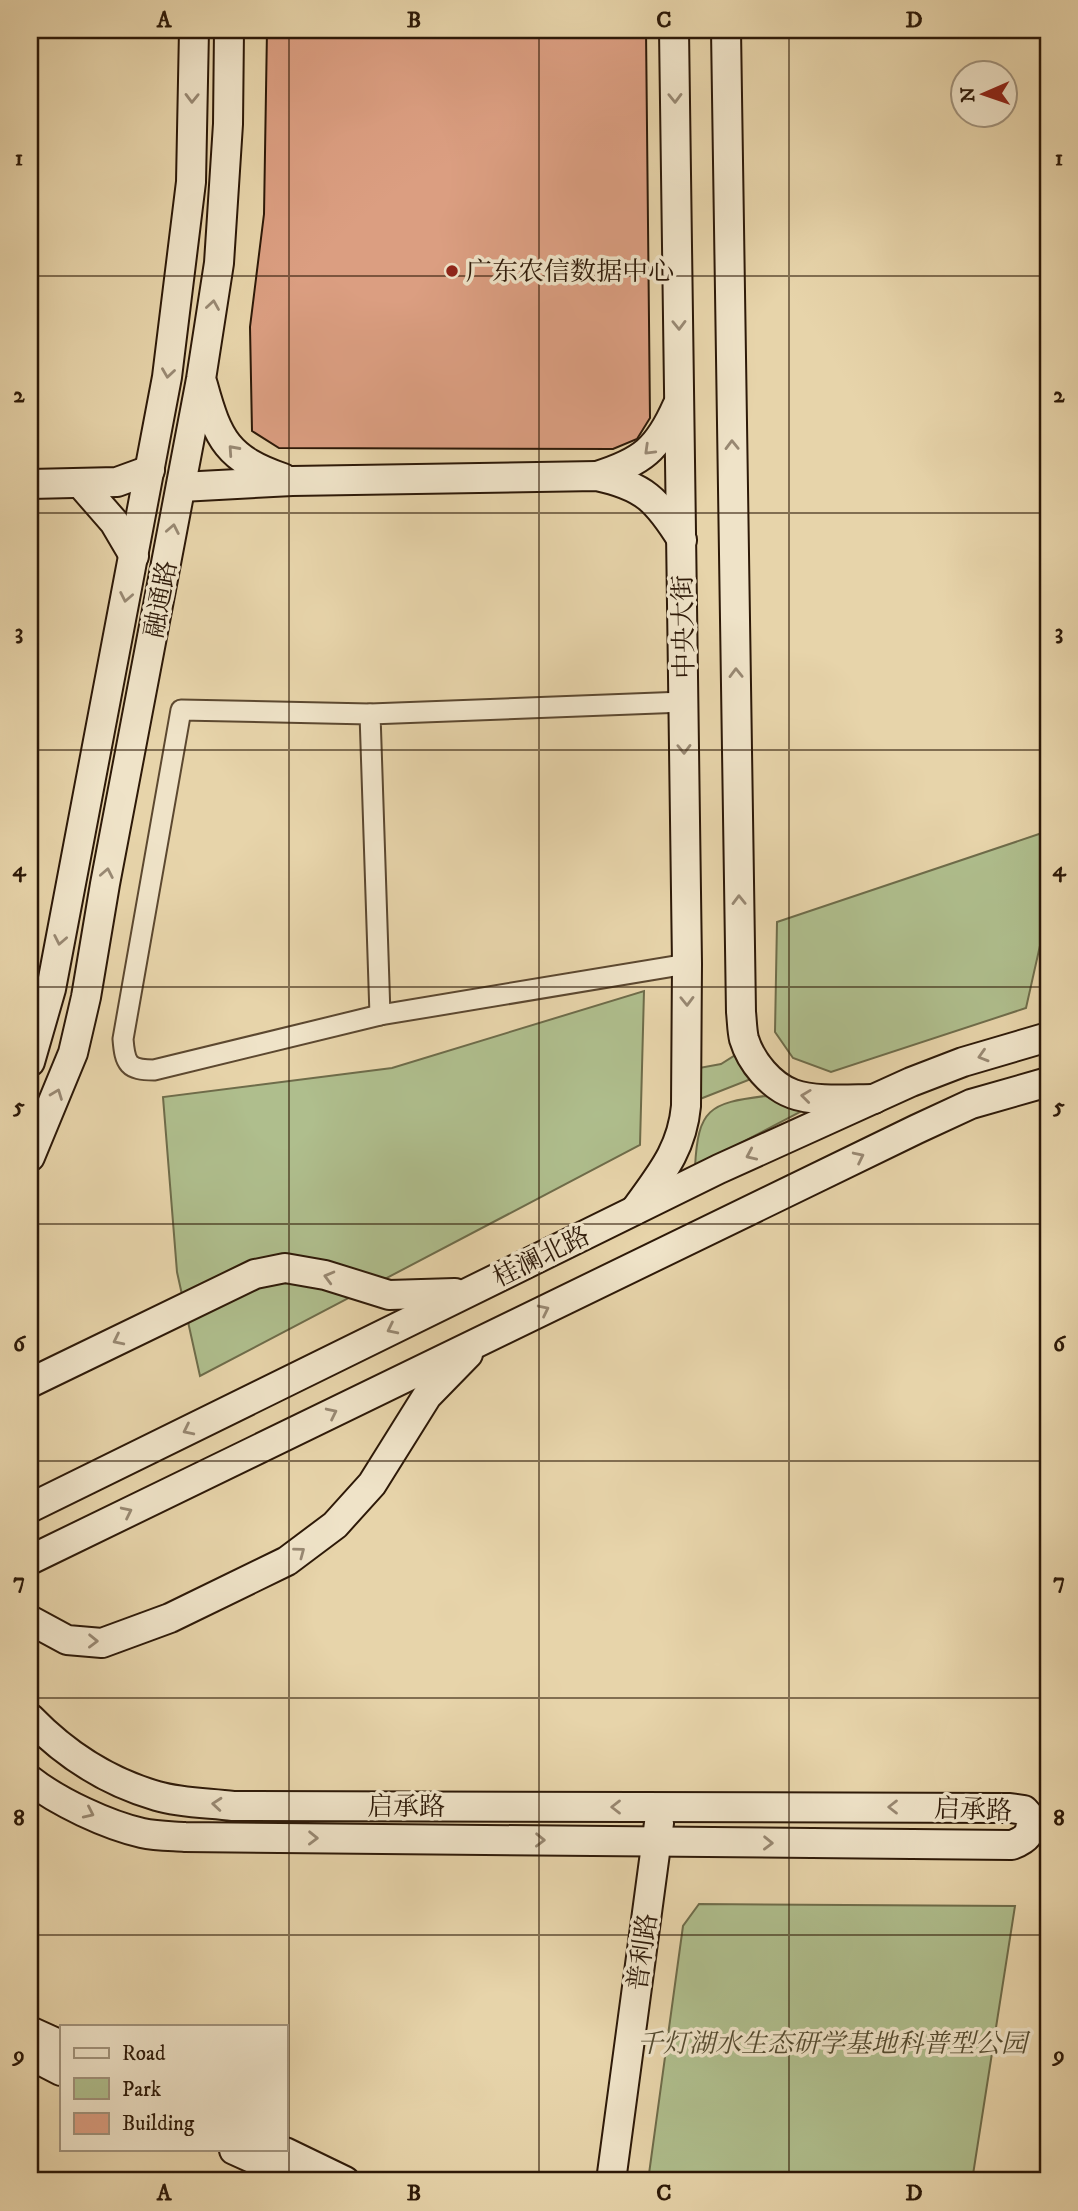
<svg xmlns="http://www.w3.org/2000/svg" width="1078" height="2211" viewBox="0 0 1078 2211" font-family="'IM FELL DW Pica','Noto Serif SC',serif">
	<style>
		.green { fill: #afbe8d; stroke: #6e6c4a; stroke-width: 2 }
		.building { fill: #db9e81; stroke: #2d1908; stroke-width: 2 }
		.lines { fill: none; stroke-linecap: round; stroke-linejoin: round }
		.street-casing { stroke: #5c4830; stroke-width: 23 }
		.secondary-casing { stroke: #2d1908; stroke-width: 32 }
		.street { stroke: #efe3c8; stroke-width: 19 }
		.secondary { stroke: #efe3c8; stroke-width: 28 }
		.oneway { stroke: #988872 }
		.grid { fill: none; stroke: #2d1908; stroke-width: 2; stroke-opacity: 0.55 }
		.poi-dot { fill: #8f2418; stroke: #efe3c8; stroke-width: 2.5 }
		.labels { text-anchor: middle; stroke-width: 7; stroke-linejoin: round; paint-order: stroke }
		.poi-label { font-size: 26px; fill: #2d1908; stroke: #efe3c8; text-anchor: start }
		.street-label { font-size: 26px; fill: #2d1908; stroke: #efe3c8 }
		.park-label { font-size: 26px; font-style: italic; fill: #544b30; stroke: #efe3c8 }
		.neatline { fill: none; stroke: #2d1908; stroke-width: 2.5 }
		.grid-label { font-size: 23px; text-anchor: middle; font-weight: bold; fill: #2d1908 }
	</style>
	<rect width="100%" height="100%" fill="#e7d4aa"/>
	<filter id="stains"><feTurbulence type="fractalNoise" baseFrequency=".00286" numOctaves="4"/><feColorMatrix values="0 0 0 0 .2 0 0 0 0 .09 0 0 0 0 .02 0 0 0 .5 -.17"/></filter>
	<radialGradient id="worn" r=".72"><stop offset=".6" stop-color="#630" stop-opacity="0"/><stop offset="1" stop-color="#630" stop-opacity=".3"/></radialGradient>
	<g class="green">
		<path d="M1048,831V910L1026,1008L831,1072L793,1058L775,1032L777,922Z"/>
		<path d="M644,991L640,1145L200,1376L177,1272L163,1097L392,1068Z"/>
		<path d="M737,1054L751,1079L700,1099L699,1068L721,1064Z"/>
		<path d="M765,1096L790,1103L802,1111L695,1167C698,1109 709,1103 765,1096Z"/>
		<path d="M699,1904L1015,1906L972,2181H648L683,1926Z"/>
	</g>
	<path class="building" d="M267,30H646L650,418L637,439L613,449L279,448L252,431L250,327L264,214Z"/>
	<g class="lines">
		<g class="street-casing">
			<g id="street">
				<path d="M684,702L370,714L380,1015L687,964"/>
				<path d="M370,714L181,710L123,1039C125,1064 128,1070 154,1070L380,1015"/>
			</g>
		</g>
		<g class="secondary-casing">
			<g id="secondary">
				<path d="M726,30L741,1012C742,1021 742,1031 744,1039C751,1062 771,1086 793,1094C814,1102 851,1099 874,1099"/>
				<path d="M203,385C218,440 228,459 283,478"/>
				<path d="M597,476C642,462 658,449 677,406"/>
				<path d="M80,483L114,522L134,556"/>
				<path d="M30,484L117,482L150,470"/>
				<path d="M181,487L292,481L597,476C644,486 657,500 682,540"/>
				<path d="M30,1062L51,989L167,377L191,182L194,30"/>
				<path d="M30,1157L73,1053L86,997L105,884L201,379L219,263L228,124L229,30"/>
				<path d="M635,1210C660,1175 682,1150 686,1106L687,964L674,30"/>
				<path d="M30,1383L255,1274L285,1268L325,1275L389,1295L455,1293"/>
				<path d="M30,1508L719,1169L911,1082L963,1062L1048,1037"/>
				<path d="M30,1560L917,1129L971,1104L1048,1082"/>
				<path d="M30,1620L67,1640L102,1643L170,1618L287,1561L335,1525L372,1484L427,1396L468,1354"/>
				<path d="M30,1718C65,1754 108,1782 157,1796C181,1803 208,1803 233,1806L1010,1808L1024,1810L1031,1818C1031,1835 1027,1839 1012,1845L185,1837C171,1836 156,1836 142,1833C107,1825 58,1802 30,1780"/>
				<path d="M30,2031L61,2045"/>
				<path d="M30,2055L61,2071"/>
				<path d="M234,2150L303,2181"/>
				<path d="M285,2152L345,2181"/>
				<path d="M611,2181L659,1823"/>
			</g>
		</g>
		<use href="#street" class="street"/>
		<use href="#secondary" class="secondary"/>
	</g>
	<defs><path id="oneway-chevron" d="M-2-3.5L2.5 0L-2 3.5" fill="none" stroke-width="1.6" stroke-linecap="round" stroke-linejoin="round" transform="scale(1.75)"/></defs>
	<g class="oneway">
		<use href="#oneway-chevron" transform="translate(192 98) rotate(91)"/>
		<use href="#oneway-chevron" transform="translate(675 98) rotate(89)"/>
		<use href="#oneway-chevron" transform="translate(213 305) rotate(-81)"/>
		<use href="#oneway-chevron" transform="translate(679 325) rotate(89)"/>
		<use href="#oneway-chevron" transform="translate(168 373) rotate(98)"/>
		<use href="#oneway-chevron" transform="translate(732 445) rotate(-91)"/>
		<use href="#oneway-chevron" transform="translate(233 450) rotate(-132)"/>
		<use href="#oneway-chevron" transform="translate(649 450) rotate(136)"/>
		<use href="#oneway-chevron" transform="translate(173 529) rotate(-79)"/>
		<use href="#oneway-chevron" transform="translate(126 597) rotate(101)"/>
		<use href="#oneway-chevron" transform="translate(736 673) rotate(-91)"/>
		<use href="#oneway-chevron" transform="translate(684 749) rotate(89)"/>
		<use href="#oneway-chevron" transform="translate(107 873) rotate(-79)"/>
		<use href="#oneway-chevron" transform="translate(739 900) rotate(-91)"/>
		<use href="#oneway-chevron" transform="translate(60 940) rotate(101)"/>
		<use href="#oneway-chevron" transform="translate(687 1001) rotate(89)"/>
		<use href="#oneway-chevron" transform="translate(983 1056) rotate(163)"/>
		<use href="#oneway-chevron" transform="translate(57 1094) rotate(-69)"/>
		<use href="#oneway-chevron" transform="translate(806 1096) rotate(-173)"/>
		<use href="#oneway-chevron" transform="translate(751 1155) rotate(156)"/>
		<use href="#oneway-chevron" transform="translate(859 1157) rotate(-26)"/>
		<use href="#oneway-chevron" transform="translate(329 1277) rotate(-165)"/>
		<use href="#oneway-chevron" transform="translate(544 1310) rotate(-26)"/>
		<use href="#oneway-chevron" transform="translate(392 1329) rotate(154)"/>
		<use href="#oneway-chevron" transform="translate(118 1340) rotate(154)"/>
		<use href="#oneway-chevron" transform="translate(332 1413) rotate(-26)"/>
		<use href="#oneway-chevron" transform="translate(188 1430) rotate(154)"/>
		<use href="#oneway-chevron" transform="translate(127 1512) rotate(-26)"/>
		<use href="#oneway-chevron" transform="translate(300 1552) rotate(-37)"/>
		<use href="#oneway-chevron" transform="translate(93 1641) rotate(1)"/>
		<use href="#oneway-chevron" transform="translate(217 1804) rotate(-175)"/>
		<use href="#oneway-chevron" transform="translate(616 1807) rotate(-180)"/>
		<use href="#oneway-chevron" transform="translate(893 1807) rotate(-180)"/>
		<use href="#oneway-chevron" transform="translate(89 1813) rotate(25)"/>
		<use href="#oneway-chevron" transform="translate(313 1838) rotate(1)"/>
		<use href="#oneway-chevron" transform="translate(540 1840) rotate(1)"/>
		<use href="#oneway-chevron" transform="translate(768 1843) rotate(1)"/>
	</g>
	<path class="grid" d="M289,30V2181M539,30V2181M789,30V2181M30,276H1048M30,513H1048M30,750H1048M30,987H1048M30,1224H1048M30,1461H1048M30,1698H1048M30,1935H1048"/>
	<circle class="poi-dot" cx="452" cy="271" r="7"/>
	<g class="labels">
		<g class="poi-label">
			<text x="466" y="280">广东农信数据中心</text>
		</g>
		<g class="street-label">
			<text transform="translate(160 599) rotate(-79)" y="9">融通路</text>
			<text transform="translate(683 627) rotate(-91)" y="9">中央大街</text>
			<text transform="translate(541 1256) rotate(-26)" y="9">桂澜北路</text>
			<text x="406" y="1815">启承路</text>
			<text transform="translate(973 1809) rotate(2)" y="9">启承路</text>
			<text transform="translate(642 1952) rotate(-82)" y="9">普利路</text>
		</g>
		<g class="park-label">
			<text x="832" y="2052">千灯湖水生态研学基地科普型公园</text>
		</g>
	</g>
	<rect width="1078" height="2211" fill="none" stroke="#e7d4aa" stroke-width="77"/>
	<rect x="60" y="2025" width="228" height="126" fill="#efe3c8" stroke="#a1927b" stroke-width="2"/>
	<rect x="74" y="2048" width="35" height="10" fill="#efe3c8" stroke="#a1927b" stroke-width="2"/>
	<text x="122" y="2060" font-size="21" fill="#2d1908">Road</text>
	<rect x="74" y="2078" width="35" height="21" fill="#afbe8d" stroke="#a1927b" stroke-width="2"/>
	<text x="122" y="2096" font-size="21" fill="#2d1908">Park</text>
	<rect x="74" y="2113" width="35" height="21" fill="#db9e81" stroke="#a1927b" stroke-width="2"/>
	<text x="122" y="2130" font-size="21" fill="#2d1908">Building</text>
	<g transform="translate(984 94) rotate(268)"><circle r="33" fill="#efe3c8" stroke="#a1927b" stroke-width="2"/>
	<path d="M0-5L12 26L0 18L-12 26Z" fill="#8f2418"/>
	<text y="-10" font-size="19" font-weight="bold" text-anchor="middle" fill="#2d1908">N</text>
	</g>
	<rect x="38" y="38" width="1002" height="2134" class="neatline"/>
	<g class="grid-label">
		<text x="164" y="27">A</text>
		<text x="414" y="27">B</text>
		<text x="664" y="27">C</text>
		<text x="914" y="27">D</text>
		<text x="19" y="165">1</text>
		<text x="1059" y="165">1</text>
		<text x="19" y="402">2</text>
		<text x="1059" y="402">2</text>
		<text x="19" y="639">3</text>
		<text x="1059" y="639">3</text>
		<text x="19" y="876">4</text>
		<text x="1059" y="876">4</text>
		<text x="19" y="1113">5</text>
		<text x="1059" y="1113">5</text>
		<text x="19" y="1351">6</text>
		<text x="1059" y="1351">6</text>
		<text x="19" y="1588">7</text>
		<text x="1059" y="1588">7</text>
		<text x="19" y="1825">8</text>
		<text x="1059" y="1825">8</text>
		<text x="19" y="2062">9</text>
		<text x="1059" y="2062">9</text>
		<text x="164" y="2200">A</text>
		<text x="414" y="2200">B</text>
		<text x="664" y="2200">C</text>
		<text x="914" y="2200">D</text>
	</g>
	<rect width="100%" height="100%" filter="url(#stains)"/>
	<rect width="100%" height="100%" fill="url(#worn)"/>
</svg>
